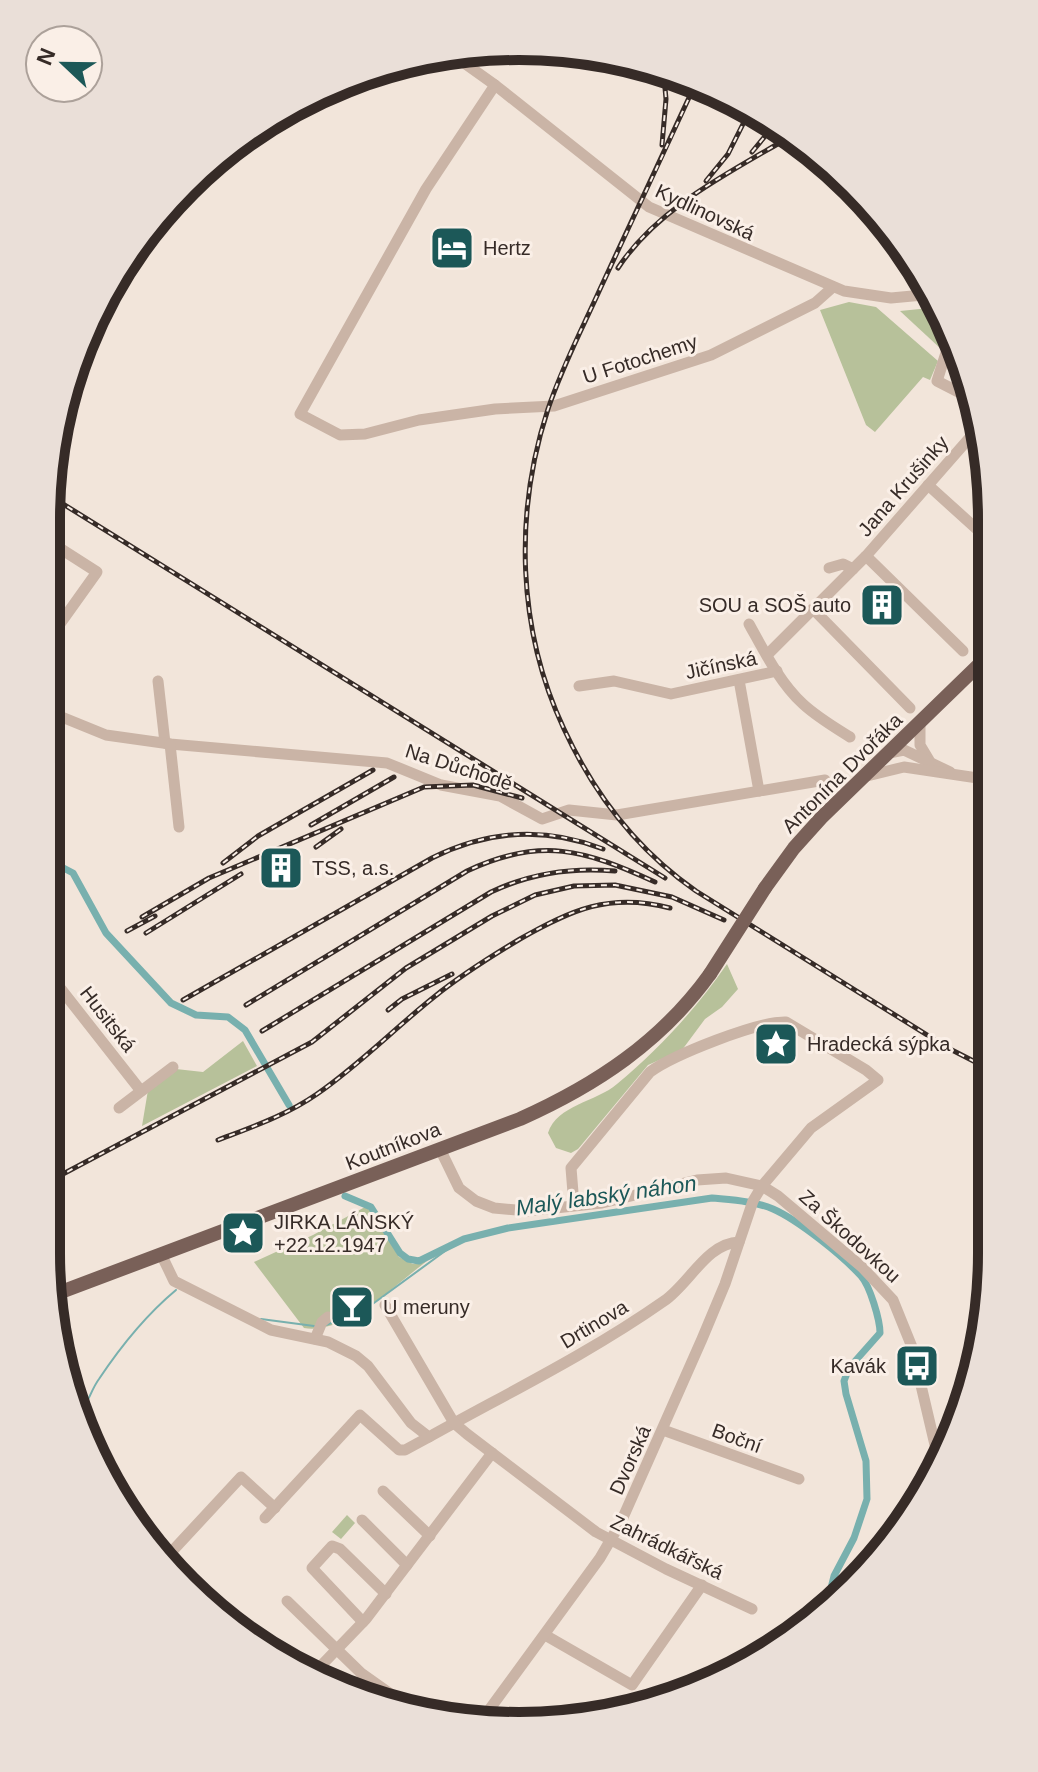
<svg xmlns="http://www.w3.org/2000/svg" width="1038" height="1772" viewBox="0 0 1038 1772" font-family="Helvetica,sans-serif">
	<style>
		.green { fill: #b7c19a }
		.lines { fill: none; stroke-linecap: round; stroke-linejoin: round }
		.stream { stroke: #78b0ae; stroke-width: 2 }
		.canal { stroke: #78b0ae; stroke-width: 7 }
		.minor { stroke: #cab4a6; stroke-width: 11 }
		.major { stroke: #796058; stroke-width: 14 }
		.rail-casing { stroke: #362b27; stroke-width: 5 }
		.rail { stroke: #faefe7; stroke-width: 2; stroke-dasharray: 6; stroke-linecap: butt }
		.major-bridge { stroke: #796058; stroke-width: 14 }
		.labels { text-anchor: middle; stroke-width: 6; stroke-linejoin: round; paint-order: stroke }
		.street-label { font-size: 20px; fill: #362b27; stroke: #faefe7 }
		.poi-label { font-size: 20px; fill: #362b27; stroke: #faefe7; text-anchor: start }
		.water-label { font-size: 22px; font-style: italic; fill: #1c5858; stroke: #faefe7 }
		.rim { fill: none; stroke: #362b27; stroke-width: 10 }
	</style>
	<rect width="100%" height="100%" fill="#f2e5da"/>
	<g class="green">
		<path d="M849,302L876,307L938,361L930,380L923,377L875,432L866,425L820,310Z"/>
		<path d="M940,307L947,324L941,349L900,311Z"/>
		<path d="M727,964L738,989L722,1007L705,1019L682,1050L648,1065L578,1149L571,1153L556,1148L548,1133C557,1105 596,1102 617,1084C660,1048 695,1010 727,964Z"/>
		<path d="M243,1041L257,1066L142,1126L148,1090L176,1069L203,1072Z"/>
		<path d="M365,1207L371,1211L399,1257L413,1264L427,1261C396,1284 345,1335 304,1328L254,1262L313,1235Z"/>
		<path d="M347,1515L355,1523L341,1539L332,1532Z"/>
	</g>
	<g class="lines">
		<g class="stream">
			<path d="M261,1319L314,1326"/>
			<path d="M326,1325L363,1311L452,1246"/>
			<path d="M77,1416C88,1406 90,1391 99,1379C121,1346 146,1315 176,1290"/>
		</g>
		<g class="canal">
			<path d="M47,852L52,862L73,873L106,933L171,1003L196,1015L228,1017L245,1030L289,1105"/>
			<path d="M345,1196L371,1207L400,1253L408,1259L419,1261L464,1239L508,1228L712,1198C732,1200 754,1201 773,1209C798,1220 842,1255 861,1276C870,1286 880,1320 880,1333L849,1368L844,1381L846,1394L866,1461L867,1499L854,1538L834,1576L826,1608"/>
		</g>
		<g class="minor">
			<path d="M453,55L495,85L649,207L844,291L891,298L934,294"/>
			<path d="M495,85L426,189L300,414L340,435L365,434L419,420L495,409L554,406L711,355L815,303L833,287"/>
			<path d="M952,334L937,381L974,400"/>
			<path d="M928,485L991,542"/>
			<path d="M866,556L963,651"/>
			<path d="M829,568L843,564L853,569"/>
			<path d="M813,609L910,708"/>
			<path d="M749,624C764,651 780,683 803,704C817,717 834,727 850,737"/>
			<path d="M47,642L97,572L47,540"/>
			<path d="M767,655L866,556L979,427"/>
			<path d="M990,677L991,678"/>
			<path d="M739,680L759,791"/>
			<path d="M158,681L165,743"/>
			<path d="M579,686L614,681L671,694L777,671"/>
			<path d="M47,711L106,735L170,744L387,763L441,785L500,796L542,819L569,810L617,815L825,780"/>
			<path d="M920,724V745L929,760"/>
			<path d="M170,744L179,827"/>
			<path d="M889,753L904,750L950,772"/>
			<path d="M863,777L904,767L991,780"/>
			<path d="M46,970L141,1091"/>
			<path d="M119,1108L173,1067"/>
			<path d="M440,1149L459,1188L476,1201L494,1208L527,1211L602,1203L697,1180L726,1178L762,1186L778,1196L862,1267L893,1300L912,1347L939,1462"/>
			<path d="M161,1254L174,1281L271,1330L328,1342L356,1356L368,1366L411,1423L429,1437C508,1393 590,1353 664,1301C689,1284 707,1243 739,1242"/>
			<path d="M385,1305L454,1423L467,1434L596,1532L666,1569L752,1609"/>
			<path d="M315,1339L322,1322L328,1317"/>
			<path d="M663,1430L799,1479"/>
			<path d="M383,1491L430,1536"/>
			<path d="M265,1518L360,1415L399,1450H405L429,1437"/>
			<path d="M362,1520L407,1565"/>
			<path d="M880,1550L884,1539L893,1537"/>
			<path d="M164,1560L241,1477L275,1508"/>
			<path d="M287,1601L361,1673L416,1712"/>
			<path d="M363,1622L312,1568L332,1546L340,1549L386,1594"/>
			<path d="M545,1635L632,1685L702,1585"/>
			<path d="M314,1673L366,1619L492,1453"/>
			<path d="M481,1721L600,1558L621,1522L702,1339L725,1284L753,1201L762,1186L811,1128L878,1080L866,1070L786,1022C758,1021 673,1055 650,1072L571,1168L574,1205"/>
		</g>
		<g class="major">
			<path d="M765,888L794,848L821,818L991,653"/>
			<path d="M53,1295L520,1119C596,1085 661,1042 710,974"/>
		</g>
		<g class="rail-casing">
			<g id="rail">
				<path d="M693,89C663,155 632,221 601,287C583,327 562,367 548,409C514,513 517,629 564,729C594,794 637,850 696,891L948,1048L991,1070"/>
				<path d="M662,145L666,99L664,77"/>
				<path d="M752,152L776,123"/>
				<path d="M706,181L728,154L749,112"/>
				<path d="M618,268C659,206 731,172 793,135"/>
				<path d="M47,494L665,878"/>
				<path d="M311,825L394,777"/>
				<path d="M316,847L341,829"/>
				<path d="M223,863L258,836L373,770"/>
				<path d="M142,917L209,878L424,787L473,785L522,798"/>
				<path d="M127,931L155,916"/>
				<path d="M146,933L241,874"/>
				<path d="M183,1000L432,858C488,830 544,826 603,849"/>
				<path d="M246,1005L467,871C541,836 585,850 655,882"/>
				<path d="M388,1010L402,999L452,974"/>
				<path d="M262,1031L491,892C531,873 571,867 615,871"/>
				<path d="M218,1140C252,1127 287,1115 317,1094C359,1065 395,1028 434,997C461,975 490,957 520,939C571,910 610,892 670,908"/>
				<path d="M46,1183L312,1042L406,968L492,916L535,895L574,886L615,885L672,897L724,920"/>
			</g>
		</g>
		<use href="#rail" class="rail"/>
		<path class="major-bridge" d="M710,974L765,888"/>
	</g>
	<defs>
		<g id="hotel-square" transform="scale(2.3)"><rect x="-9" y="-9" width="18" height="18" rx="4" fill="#1c5858" stroke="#faefe7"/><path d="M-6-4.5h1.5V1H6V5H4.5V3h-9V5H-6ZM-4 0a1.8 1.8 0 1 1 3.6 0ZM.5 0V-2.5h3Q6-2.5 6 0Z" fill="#fff"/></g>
		<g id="building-square" transform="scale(2.3)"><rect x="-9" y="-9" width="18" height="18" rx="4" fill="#1c5858" stroke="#faefe7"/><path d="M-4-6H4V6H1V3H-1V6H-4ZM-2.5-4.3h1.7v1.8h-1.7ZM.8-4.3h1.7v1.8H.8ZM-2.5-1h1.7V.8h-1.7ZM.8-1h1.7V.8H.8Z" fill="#fff"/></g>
		<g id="sight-square" transform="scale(2.3)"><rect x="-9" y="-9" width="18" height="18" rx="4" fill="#1c5858" stroke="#faefe7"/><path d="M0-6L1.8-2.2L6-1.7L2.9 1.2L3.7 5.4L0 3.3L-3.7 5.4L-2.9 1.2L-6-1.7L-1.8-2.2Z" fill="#fff"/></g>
		<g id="bar-square" transform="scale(2.3)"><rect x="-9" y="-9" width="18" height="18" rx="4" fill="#1c5858" stroke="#faefe7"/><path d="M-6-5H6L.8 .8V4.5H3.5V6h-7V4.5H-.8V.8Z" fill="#fff"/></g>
		<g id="bus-square" transform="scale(2.3)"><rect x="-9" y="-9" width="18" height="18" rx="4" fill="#1c5858" stroke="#faefe7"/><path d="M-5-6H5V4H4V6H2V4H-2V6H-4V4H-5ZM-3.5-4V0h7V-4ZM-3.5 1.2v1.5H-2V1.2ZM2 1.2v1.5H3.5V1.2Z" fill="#fff"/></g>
	</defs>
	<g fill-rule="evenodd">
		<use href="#hotel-square" x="452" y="248"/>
		<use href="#building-square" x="882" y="605"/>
		<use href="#building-square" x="281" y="868"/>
		<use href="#sight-square" x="776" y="1044"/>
		<use href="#sight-square" x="243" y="1233"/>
		<use href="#bar-square" x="352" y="1307"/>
		<use href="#bus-square" x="917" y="1366"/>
	</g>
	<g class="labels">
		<g class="street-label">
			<text transform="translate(705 212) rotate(25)" y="7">Kydlinovská</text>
			<text transform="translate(640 359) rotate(-18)" y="7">U Fotochemy</text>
			<text transform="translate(903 486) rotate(-49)" y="7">Jana Krušinky</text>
			<text transform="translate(721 665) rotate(-12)" y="7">Jičínská</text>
			<text transform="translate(459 767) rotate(18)" y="7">Na Důchodě</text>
			<text transform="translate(842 773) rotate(-45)" y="7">Antonína Dvořáka</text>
			<text transform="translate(108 1019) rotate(52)" y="7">Husitská</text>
			<text transform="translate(393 1146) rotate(-21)" y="7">Koutníkova</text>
			<text transform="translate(850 1236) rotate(42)" y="7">Za Škodovkou</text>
			<text transform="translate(594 1324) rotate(-31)" y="7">Drtinova</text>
			<text transform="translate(737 1438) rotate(20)" y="7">Boční</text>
			<text transform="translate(630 1460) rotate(-66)" y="7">Dvorská</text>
			<text transform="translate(667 1547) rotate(26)" y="7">Zahrádkářská</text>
		</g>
		<g class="poi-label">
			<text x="483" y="255">Hertz</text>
			<text x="851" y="612" text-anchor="end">SOU a SOŠ auto</text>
			<text x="312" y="875">TSS, a.s.</text>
			<text x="807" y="1051">Hradecká sýpka</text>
			<text x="274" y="1229">JIRKA LÁNSKÝ<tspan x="274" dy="23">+22.12.1947</tspan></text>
			<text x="383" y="1314">U meruny</text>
			<text x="886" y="1373" text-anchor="end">Kavák</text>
		</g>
		<g class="water-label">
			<text transform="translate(606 1195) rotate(-8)" y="8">Malý labský náhon</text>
		</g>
	</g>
	<path d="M0 0H1038V1772H0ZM519 60H519A459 459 0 0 1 978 519V1253A459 459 0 0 1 519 1712H519A459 459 0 0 1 60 1253V519A459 459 0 0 1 519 60Z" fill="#eadfd8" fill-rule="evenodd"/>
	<path class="rim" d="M519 60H519A459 459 0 0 1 978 519V1253A459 459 0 0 1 519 1712H519A459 459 0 0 1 60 1253V519A459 459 0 0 1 519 60Z"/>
	<g transform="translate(64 64) rotate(292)"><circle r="38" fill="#faefe7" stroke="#aca19a" stroke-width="2"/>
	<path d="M0-6L14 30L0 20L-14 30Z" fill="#1c5858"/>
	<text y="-12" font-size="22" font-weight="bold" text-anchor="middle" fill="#362b27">N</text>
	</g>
</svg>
